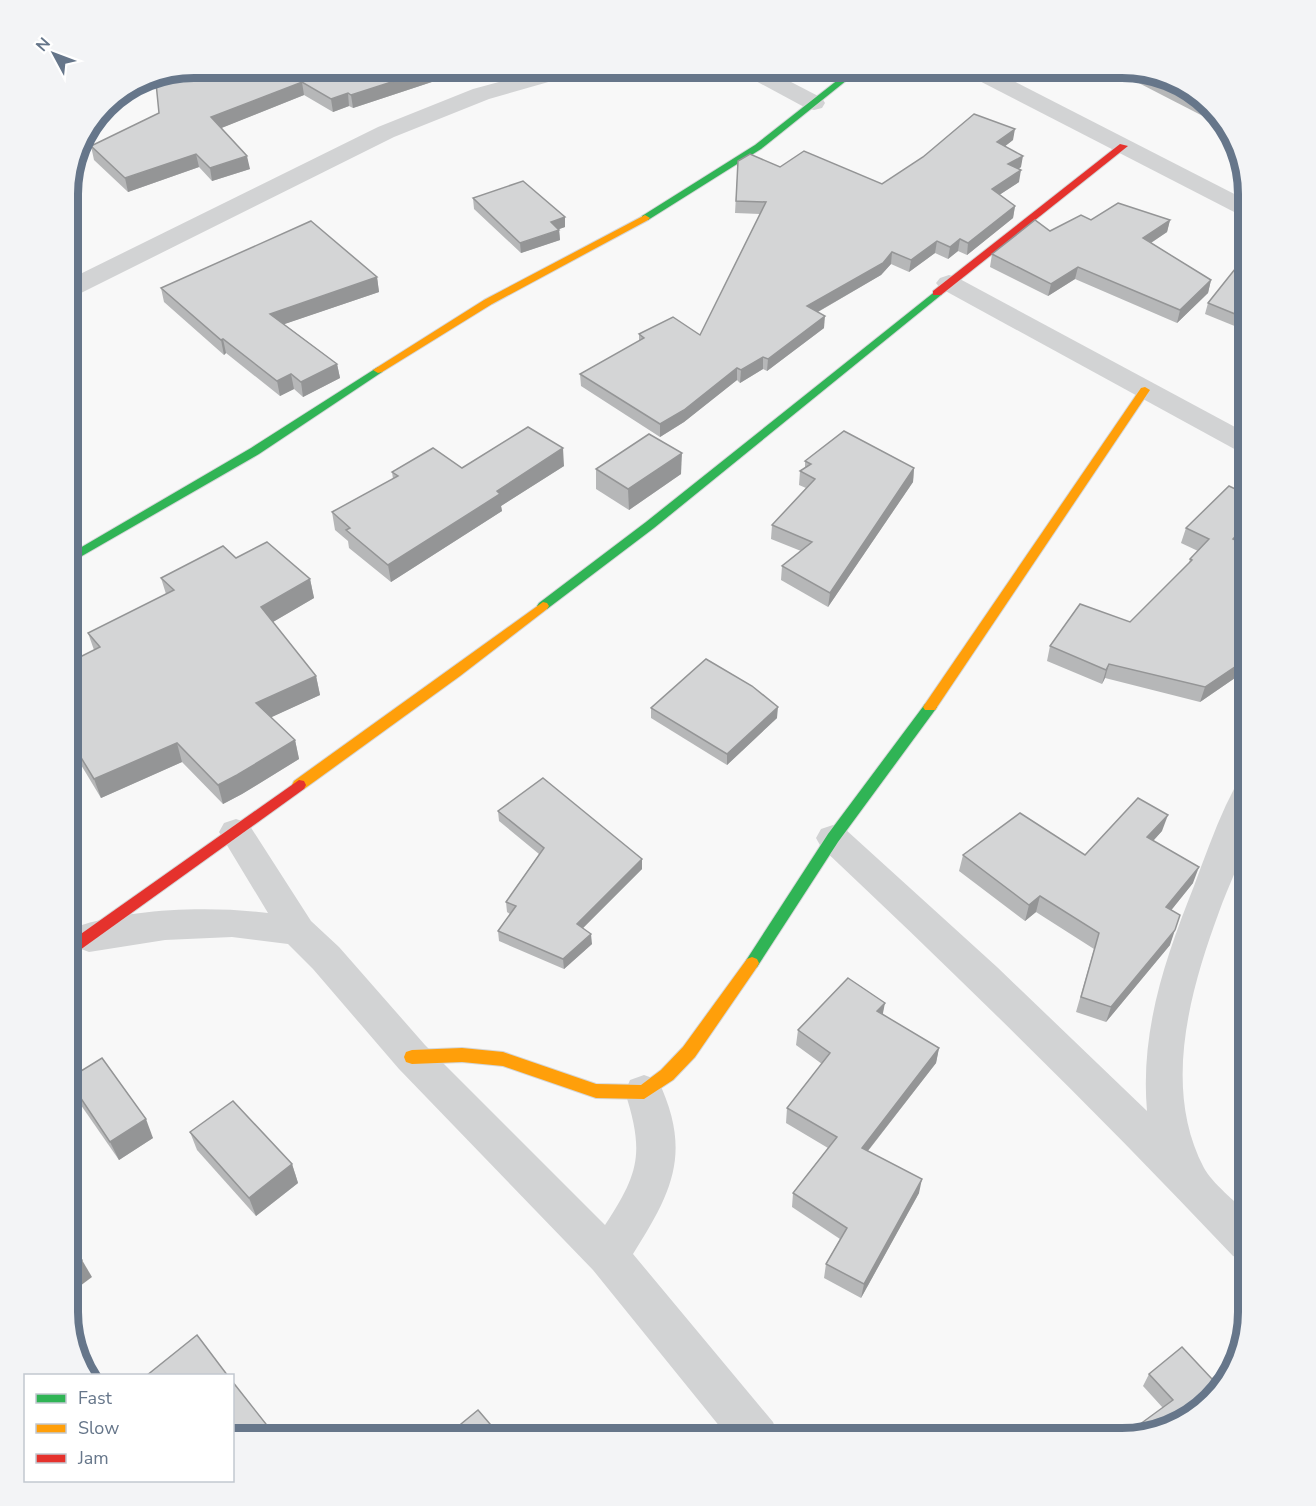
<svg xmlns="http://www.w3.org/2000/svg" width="1316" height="1506" viewBox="0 0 1316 1506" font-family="'Nunito Sans',sans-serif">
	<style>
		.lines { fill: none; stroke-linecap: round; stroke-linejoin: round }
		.fast-casing { stroke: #d4d6d8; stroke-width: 2 }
		.slow-casing { stroke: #d4d6d8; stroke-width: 2 }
		.jam-casing { stroke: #d4d6d8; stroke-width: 2 }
		.street { fill: #d2d3d4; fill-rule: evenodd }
		.fast { fill: #30b455; fill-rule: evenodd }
		.slow { fill: #ff9f0a; fill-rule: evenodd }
		.jam { fill: #e5322d; fill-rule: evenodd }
		.wall { fill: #b6b7b8 }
		.shaded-wall { fill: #949596 }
		.building { fill: #d4d5d6; stroke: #949596; stroke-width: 1.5 }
		.rim { fill: none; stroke: #66768a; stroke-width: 8 }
	</style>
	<rect width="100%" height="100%" fill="#f8f8f8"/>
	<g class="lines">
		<g class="fast-casing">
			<g id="fast">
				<path d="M853,68H862L761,149L648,220H642V216L755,145Z"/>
				<path d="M937,290L942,293L941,295L654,528L547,609H539L537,606L539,603L646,522Z"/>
				<path d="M378,367L383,370L382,372L259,454L68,564V555L251,448Z"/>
				<path d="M930,702L937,707L935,710L838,842L757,967L752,969L747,967L745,963L747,959L828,834L925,704Z"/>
			</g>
		</g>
		<g class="slow-casing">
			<g id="slow">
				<path d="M645,215L650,218L648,220L492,304L382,372L378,373L373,370L484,300Z"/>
				<path d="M1145,387L1150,390L935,710H925L923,707L925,704L1141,388Z"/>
				<path d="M543,602L547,603L549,606L547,609L460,676L304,789H294L292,785L294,781Z"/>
				<path d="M752,957L757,959L759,963L757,967L695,1057L673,1080L644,1099L596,1098L503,1066L462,1062L412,1064L406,1062L404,1057L406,1052L412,1050L462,1048L503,1052L596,1084L641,1085L661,1070L683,1047L747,959Z"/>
			</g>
		</g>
		<g class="jam-casing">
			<g id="jam">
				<path d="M1120,144L1128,146L941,295H933V291Z"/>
				<path d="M299,780L304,781L306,785L304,789L73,955L68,957V943Z"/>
			</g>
		</g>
		<g class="street">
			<path d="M550,68H583L580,73L489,99L394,137L77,295L68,297V280L378,127L473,89Z"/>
			<path d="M738,68H764L822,98L825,103L822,108L814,110L806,108L741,73Z"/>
			<path d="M961,68H988L1248,201V217L1240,215L964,73Z"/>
			<path d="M949,275L958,278L1248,434V454L1238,451L940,288L936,283L940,278Z"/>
			<path d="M1248,781C1250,796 1252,820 1248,835C1241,861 1228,887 1219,912C1190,991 1162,1088 1204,1168C1212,1183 1236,1202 1248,1214V1261L1233,1256C1100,1115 962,980 821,847L816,838L821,829L833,825L845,829L997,967L1147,1111C1140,1031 1165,959 1194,886C1204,859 1214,831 1226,805L1236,785Z"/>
			<path d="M236,819L248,823L311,921L339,947L425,1045L605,1225C640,1172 644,1152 625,1092L630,1080L644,1075L658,1080C692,1152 673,1191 633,1254L773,1422L779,1438H729L593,1270L399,1069L313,969L288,944L232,937L165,940L89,952L76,947L71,937L76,927C131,908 210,906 268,913L219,832L224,823Z"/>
		</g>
		<use href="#fast" class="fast"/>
		<use href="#slow" class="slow"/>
		<use href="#jam" class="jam"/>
	</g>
	<g class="wall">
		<path d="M224,68H446L447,77L353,108L349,106L333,112L304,95L221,128L250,169L212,181L199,167L128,192L94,160L91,146L159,113L184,80Z"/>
		<path d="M1133,69L1178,81L1223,117L1226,128L1131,79Z"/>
		<path d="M1013,140L1005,146L1021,167L1019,169V182L999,195L1015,206L1013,218L967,255L958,251L948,259L935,253L909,272L891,264L881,275L818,312L824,328L767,371L763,369L740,383L737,380L684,422L660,437L581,386L580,374L639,341V334L700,335L760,214L735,213L738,161L780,167L882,184Z"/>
		<path d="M473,198L565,217V227L559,229L560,240L521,253L474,209Z"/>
		<path d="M1091,220H1170L1167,232L1151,243L1211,280L1208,293L1177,323L1075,279L1048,296L990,267L992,254L1050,231Z"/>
		<path d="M1248,254V316L1237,327L1205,314L1208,303Z"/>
		<path d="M377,277L379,292L284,324L337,364L340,378L303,397L294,389L280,396L226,353L224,355L164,302L161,288Z"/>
		<path d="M805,461L914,468L913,482L828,607L781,580L782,566L801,551L771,539L772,525L806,488L799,485L800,471L805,468Z"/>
		<path d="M564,466L501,506L502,511L391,582L349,548L348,541L335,530L332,512L393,479L392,472L462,468Z"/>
		<path d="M596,469L681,474L629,510L596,489Z"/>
		<path d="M1186,528L1239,542L1248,669L1200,702L1105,678L1102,684L1047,661L1050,646L1130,622L1189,563L1190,559L1198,551L1181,543Z"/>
		<path d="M236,558L310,579L314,598L273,622L316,676L320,695L271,717L295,740L299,759L242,794L223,804L182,762L101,798L69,745L68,746V663L94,650L88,633L166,594L161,578Z"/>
		<path d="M651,708L777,718L727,765L651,718Z"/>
		<path d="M498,811L642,869L583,928L592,944L564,969L499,941L498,931L510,914L507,912L506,902L539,854L499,821Z"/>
		<path d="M1162,831L1153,841L1193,883L1171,910L1170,945L1106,1022L1076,1012L1094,949L1036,912L1025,921L959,871L963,855H1085Z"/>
		<path d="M883,1015L939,1048L936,1063L868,1151L919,1193L861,1298L824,1278L826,1264L840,1239L792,1207L793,1193L828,1148L786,1123L787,1108L822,1064L796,1045L798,1030Z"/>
		<path d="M68,1079L153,1138L119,1160L76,1098Z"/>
		<path d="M190,1132L292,1164L298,1183L256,1216L197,1150Z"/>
		<path d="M1235,1368L1163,1408L1143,1386L1149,1374L1212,1379Z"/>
	</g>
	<g class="shaded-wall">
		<path d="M435,68H446L447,77L353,108L351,95Z"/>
		<path d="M302,82L304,95L214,131L211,117Z"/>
		<path d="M348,93L349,106L333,112L331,99Z"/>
		<path d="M1015,129L1013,140L995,154L997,142Z"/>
		<path d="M196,154L199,167L128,192L125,178Z"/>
		<path d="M247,156L250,169L212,181L210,168Z"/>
		<path d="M1023,156L1021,167L1006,176L1008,164Z"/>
		<path d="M1021,170L1019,182L990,201L992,189Z"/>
		<path d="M1015,206L1013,218L967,255L968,243Z"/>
		<path d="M565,217V227L551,232V222Z"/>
		<path d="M1170,220L1167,232L1140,250L1143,238Z"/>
		<path d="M559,230L560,240L521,253L520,243Z"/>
		<path d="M960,239L958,251L948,259L950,247Z"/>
		<path d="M937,241L935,253L909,272L911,260Z"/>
		<path d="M892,252L891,264L881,275L807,318V306Z"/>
		<path d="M1078,267L1075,279L1048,296L1051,284Z"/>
		<path d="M377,277L379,292L273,328L270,314Z"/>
		<path d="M1211,280L1208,293L1177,323L1180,310Z"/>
		<path d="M1248,308V316L1237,327L1240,316Z"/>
		<path d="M825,316L824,328L767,371L768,359Z"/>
		<path d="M223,339L226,353L224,355L221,340Z"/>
		<path d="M763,357V369L740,383L741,370Z"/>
		<path d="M337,364L340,378L303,397L301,382Z"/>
		<path d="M737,368V380L684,422L660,437V424Z"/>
		<path d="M291,374L294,389L280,396L277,381Z"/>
		<path d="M563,448L564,466L501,506L502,511L391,582L388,565L497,491Z"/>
		<path d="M682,453L681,474L629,510L628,489Z"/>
		<path d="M914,468L913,482L828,607L830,593Z"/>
		<path d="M1248,522V532L1228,553L1233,539Z"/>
		<path d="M310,579L314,598L266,626L261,607Z"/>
		<path d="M1248,658V669L1200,702L1205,687Z"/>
		<path d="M1109,664L1105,678L1102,684L1106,670Z"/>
		<path d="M316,676L320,695L261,722L256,703Z"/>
		<path d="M778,707L777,718L727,765V754Z"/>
		<path d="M295,740L299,759L242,794L223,804L218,785Z"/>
		<path d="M177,743L182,762L101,798L94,779Z"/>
		<path d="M1168,815L1162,831L1142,853L1147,837Z"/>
		<path d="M642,859V869L577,934V924Z"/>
		<path d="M1199,867L1193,883L1161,923L1166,907Z"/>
		<path d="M1040,896L1036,912L1025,921L1029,905Z"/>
		<path d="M1175,930L1170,945L1106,1022L1111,1007Z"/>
		<path d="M591,934L592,944L564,969L563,959Z"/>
		<path d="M885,1003L882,1018L877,1011Z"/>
		<path d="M939,1048L936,1063L859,1162L862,1148Z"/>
		<path d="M146,1119L153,1138L119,1160L110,1142Z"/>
		<path d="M292,1164L298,1183L256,1216L249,1198Z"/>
		<path d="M922,1179L919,1193L861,1298L864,1284Z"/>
		<path d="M82,1260L92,1277L68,1295V1271Z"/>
	</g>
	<g class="building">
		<path d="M224,68H435L351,95L348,93L331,99L302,82L211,117L247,156L210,168L196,154L125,178L91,146L159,113L156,83L184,80Z"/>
		<path d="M1133,69L1178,81L1215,111Z"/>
		<path d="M974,114L1015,129L997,142L1023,156L1008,164L1021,170L992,189L1015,206L968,243L960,239L950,247L937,241L911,260L892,252L883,263L807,306L825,316L768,359L763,357L741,370L737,368L684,410L660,424L580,374L644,338L639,334L673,317L700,335L766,202L736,201L738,161L750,154L780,167L804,151L882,184L923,157Z"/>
		<path d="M523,181L565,217L551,222L559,230L520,243L473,198Z"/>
		<path d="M1118,203L1170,220L1143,238L1211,280L1180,310L1078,267L1051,284L992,254L1035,220L1050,231L1081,215L1091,220Z"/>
		<path d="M311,221L377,277L270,314L337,364L301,382L291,374L277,381L223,339L221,340L161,288Z"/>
		<path d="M1247,254H1248V308L1240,316L1208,303Z"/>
		<path d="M528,427L563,448L497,491L500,494L388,565L346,530L350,528L332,512L398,476L392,472L433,448L462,468Z"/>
		<path d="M844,431L914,468L830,593L782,566L812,542L772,525L815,479L800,471L811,464L805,461Z"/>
		<path d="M649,434L682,453L628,489L596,469Z"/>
		<path d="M1229,486L1248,495V522L1233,539L1248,546V658L1205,687L1109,664L1106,670L1050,646L1080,604L1130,622L1192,560L1190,559L1209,539L1186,528Z"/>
		<path d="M267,542L310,579L261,607L316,676L256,703L295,740L237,775L218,785L177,743L94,779L68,736V663L100,647L88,633L174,590L161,578L223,546L236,558Z"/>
		<path d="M706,659L752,686L778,707L727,754L651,708Z"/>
		<path d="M543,778L642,859L577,924L591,934L563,959L498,931L516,906L506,902L544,848L498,811Z"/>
		<path d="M1138,798L1168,815L1147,837L1199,867L1166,907L1180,915L1175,930L1111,1007L1081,997L1099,933L1040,896L1029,905L963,855L1020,813L1085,855Z"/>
		<path d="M848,978L885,1003L877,1011L939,1048L862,1148L922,1179L864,1284L826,1264L847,1228L793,1193L837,1137L787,1108L830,1053L798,1030Z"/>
		<path d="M102,1058L146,1119L110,1142L68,1079Z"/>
		<path d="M233,1101L292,1164L249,1198L190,1132Z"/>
		<path d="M68,1241L82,1260L68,1271Z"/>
		<path d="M197,1335L228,1376H146Z"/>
		<path d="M1182,1347L1212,1379L1238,1356L1235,1368L1199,1413L1121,1438L1173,1400L1149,1374Z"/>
		<path d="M232,1381L277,1438H232Z"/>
		<path d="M478,1410L502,1438H444Z"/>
	</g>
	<path d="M0 0H1316V1506H0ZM194 78H1122A116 116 0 0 1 1238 194V1312A116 116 0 0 1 1122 1428H194A116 116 0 0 1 78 1312V194A116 116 0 0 1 194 78Z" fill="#f3f4f6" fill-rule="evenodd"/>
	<path class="rim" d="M194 78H1122A116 116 0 0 1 1238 194V1312A116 116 0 0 1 1122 1428H194A116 116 0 0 1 78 1312V194A116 116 0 0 1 194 78Z"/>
	<rect x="24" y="1374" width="210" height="108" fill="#ffffff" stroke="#c2c8d0" stroke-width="1.5"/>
	<rect x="36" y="1394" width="30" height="9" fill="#30b455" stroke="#c2c8d0" stroke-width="1.5"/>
	<text x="78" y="1404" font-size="18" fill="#66768a">Fast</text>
	<rect x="36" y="1424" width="30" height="9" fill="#ff9f0a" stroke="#c2c8d0" stroke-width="1.5"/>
	<text x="78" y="1434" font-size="18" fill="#66768a">Slow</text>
	<rect x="36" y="1454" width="30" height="9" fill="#e5322d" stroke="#c2c8d0" stroke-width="1.5"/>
	<text x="78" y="1464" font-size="18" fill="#66768a">Jam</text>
	<g transform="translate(54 54) rotate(311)" stroke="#ffffff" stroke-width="4.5" paint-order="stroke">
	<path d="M0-4.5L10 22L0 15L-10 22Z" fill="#66768a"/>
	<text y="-9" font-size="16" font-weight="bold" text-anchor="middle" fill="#66768a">N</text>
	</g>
</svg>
